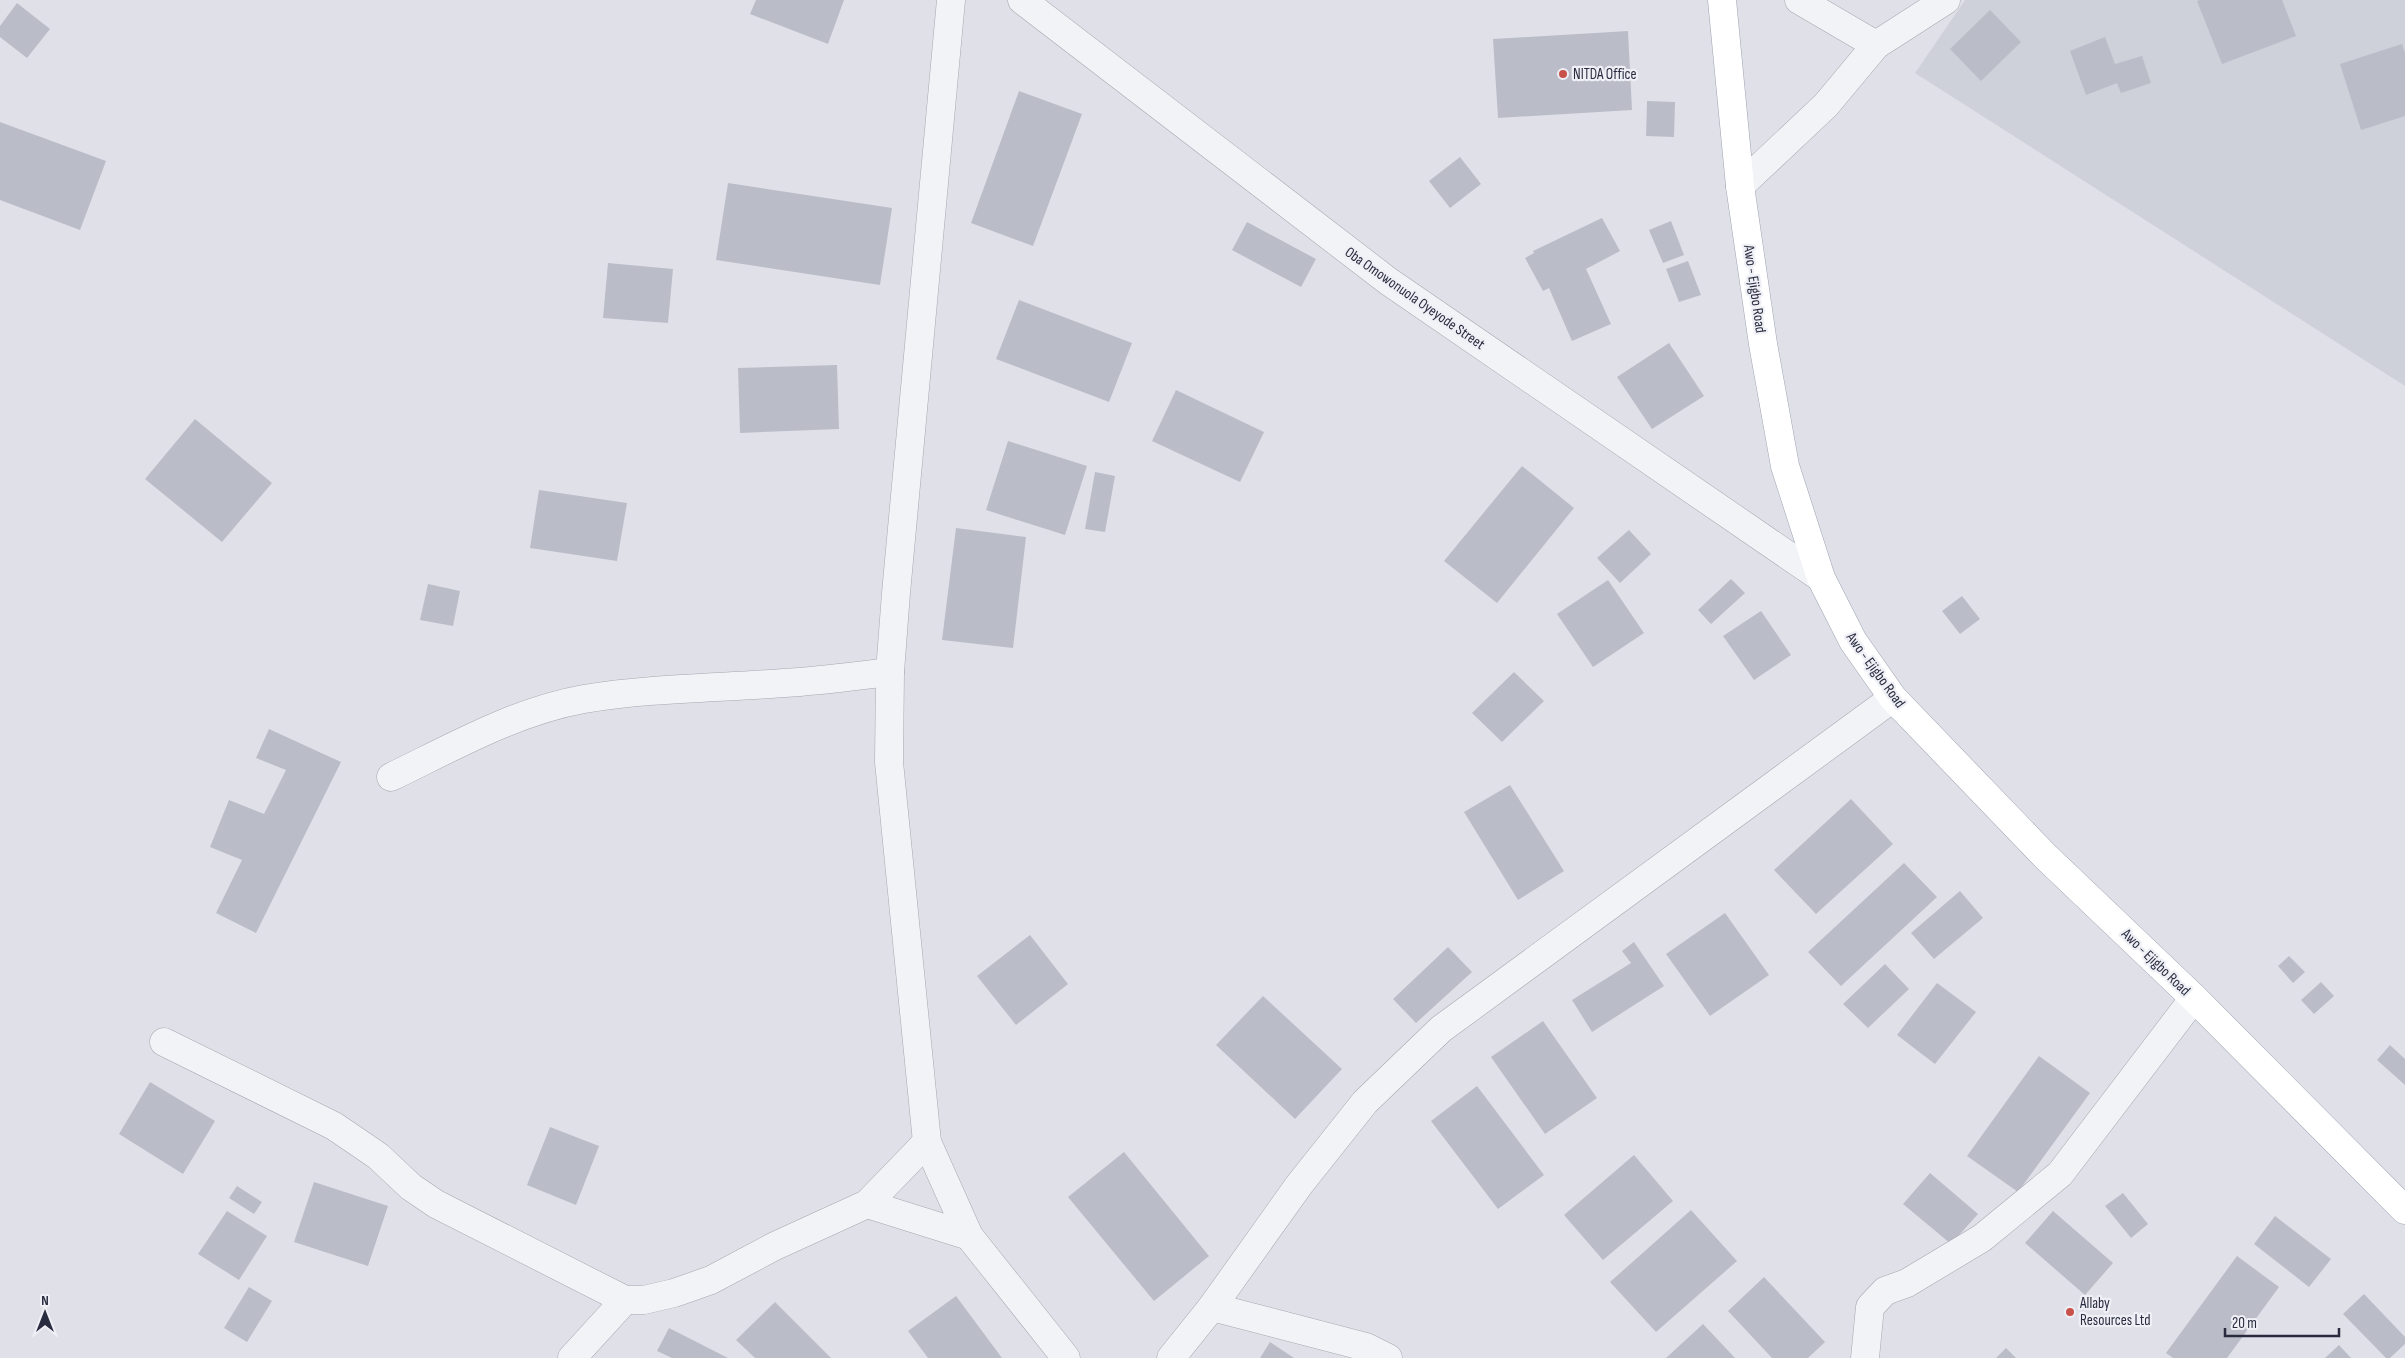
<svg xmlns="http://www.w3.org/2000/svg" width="2405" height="1358" viewBox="0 0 2405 1358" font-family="'Sofia Sans Condensed',sans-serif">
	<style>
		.built { fill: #ced0da }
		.building { fill: #babcc8 }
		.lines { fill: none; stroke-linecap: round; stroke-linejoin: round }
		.minor-casing { stroke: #a5a7b2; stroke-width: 29 }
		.major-casing { stroke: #9fa3b3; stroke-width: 29 }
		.minor { stroke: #f2f3f6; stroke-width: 28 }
		.major { stroke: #fff; stroke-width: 28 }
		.poi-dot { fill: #c8524a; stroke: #eff0f6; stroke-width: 2 }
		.labels { text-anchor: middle; stroke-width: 4.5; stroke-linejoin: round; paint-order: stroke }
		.poi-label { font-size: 15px; fill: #292c3f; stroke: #eff0f6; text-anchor: start }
		.street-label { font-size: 15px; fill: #292c3f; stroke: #eff0f6 }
	</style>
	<rect width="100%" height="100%" fill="#e0e1e8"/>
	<path class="built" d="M1965,0H2405V386L1915,73Z"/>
	<g class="building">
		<path d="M756,0H844L828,44L750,14Z"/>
		<path d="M2200,0H2282L2296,36L2222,64L2197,1Z"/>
		<path d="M17,3L50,29L27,58L0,37V26Z"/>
		<path d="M1990,10L2021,42L1981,81L1950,49Z"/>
		<path d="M1628,31L1632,110L1498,118L1493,39Z"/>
		<path d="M2105,37L2115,64L2142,56L2151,83L2121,93L2117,83L2086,95L2070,51Z"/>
		<path d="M2402,44L2405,53V116L2361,130L2340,64Z"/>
		<path d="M1019,91L1082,114L1033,246L971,223Z"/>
		<path d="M1647,101L1675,102L1674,137L1646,136Z"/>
		<path d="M0,122L106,161L80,230L0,200Z"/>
		<path d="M1460,157L1481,184L1450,208L1429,181Z"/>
		<path d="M728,183L892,208L880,285L716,260Z"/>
		<path d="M1602,218L1620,251L1586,269L1611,324L1572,341L1549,288L1543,291L1525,258L1534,253L1533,251Z"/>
		<path d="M1671,221L1684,255L1663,263L1649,230Z"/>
		<path d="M1247,222L1316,259L1301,287L1232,250Z"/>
		<path d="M1688,261L1701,295L1679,302L1666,269Z"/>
		<path d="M608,263L673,269L668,323L603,318Z"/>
		<path d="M1019,300L1132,343L1109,402L996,359Z"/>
		<path d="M1669,343L1704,396L1652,429L1617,377Z"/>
		<path d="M837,365L839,429L740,433L738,368Z"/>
		<path d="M1176,390L1264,432L1240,482L1152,441Z"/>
		<path d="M195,419L272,483L222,542L145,479Z"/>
		<path d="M1008,441L1087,466L1065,535L986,510Z"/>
		<path d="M1522,466L1574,508L1497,603L1444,561Z"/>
		<path d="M1095,472L1115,476L1105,532L1085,529Z"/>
		<path d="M539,490L627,503L617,561L530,548Z"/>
		<path d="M956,528L1026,537L1013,648L942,640Z"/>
		<path d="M1629,530L1651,554L1620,583L1597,558Z"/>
		<path d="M1731,579L1745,593L1711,624L1698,610Z"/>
		<path d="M1608,580L1644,633L1593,667L1557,614Z"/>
		<path d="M428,584L460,591L453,626L420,620Z"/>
		<path d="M1962,596L1980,619L1960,634L1942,611Z"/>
		<path d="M1761,611L1791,655L1754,680L1723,636Z"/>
		<path d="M1514,672L1544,701L1502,742L1472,713Z"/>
		<path d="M269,729L341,762L256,933L216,913L242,860L210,847L229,800L264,814L286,770L256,758Z"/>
		<path d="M1510,785L1564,871L1518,900L1464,812Z"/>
		<path d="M1851,799L1893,844L1816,914L1774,870Z"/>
		<path d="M1904,863L1937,897L1841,986L1808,952Z"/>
		<path d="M1960,891L1983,918L1934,959L1911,933Z"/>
		<path d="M1725,913L1769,975L1710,1016L1666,954Z"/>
		<path d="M1030,935L1068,984L1016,1025L977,976Z"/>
		<path d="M1634,942L1664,986L1592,1032L1572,1000L1631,963L1622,951Z"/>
		<path d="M1448,947L1472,972L1416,1023L1393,999Z"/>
		<path d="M2289,956L2305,972L2293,983L2278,966Z"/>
		<path d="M1885,964L1909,989L1868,1028L1843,1004Z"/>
		<path d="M2321,982L2334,996L2314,1014L2301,1000Z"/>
		<path d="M1937,983L1976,1012L1935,1064L1897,1035Z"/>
		<path d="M1263,996L1342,1069L1295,1119L1216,1045Z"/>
		<path d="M1543,1021L1597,1098L1545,1134L1491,1057Z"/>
		<path d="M2390,1045L2405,1059V1085L2377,1060Z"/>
		<path d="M2039,1056L2090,1093L2018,1192L1967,1156Z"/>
		<path d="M150,1082L215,1121L183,1174L119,1134Z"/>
		<path d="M1477,1086L1544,1175L1498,1209L1431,1121Z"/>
		<path d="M550,1127L599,1146L576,1205L527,1185Z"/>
		<path d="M1124,1152L1209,1256L1154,1301L1068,1197Z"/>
		<path d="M1634,1155L1673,1201L1603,1260L1564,1215Z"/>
		<path d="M1930,1173L1978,1214L1951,1244L1903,1204Z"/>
		<path d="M314,1182L388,1206L368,1266L294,1242Z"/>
		<path d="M237,1186L262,1202L254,1214L229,1198Z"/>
		<path d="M2123,1193L2148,1224L2131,1238L2105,1206Z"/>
		<path d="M1691,1210L1737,1261L1656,1332L1610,1282Z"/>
		<path d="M227,1211L267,1236L239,1280L198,1254Z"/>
		<path d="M2053,1211L2113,1263L2085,1295L2025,1243Z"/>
		<path d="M2275,1216L2331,1259L2309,1287L2254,1244Z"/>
		<path d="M2237,1256L2279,1287L2227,1358H2173L2166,1353Z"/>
		<path d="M1764,1277L1825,1342L1808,1358H1772L1728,1311Z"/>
		<path d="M249,1287L272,1301L247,1342L224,1328Z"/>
		<path d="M2364,1294L2405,1337V1344L2390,1358H2386L2343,1314Z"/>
		<path d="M956,1296L1002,1358H928L908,1331Z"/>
		<path d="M775,1302L831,1358H755L736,1340Z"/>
		<path d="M1703,1324L1735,1358H1666Z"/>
		<path d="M669,1328L728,1358H672L657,1351Z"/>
		<path d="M1270,1342L1294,1358H1260Z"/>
		<path d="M2339,1345L2351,1358H2325Z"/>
		<path d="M2006,1348L2016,1358H1996Z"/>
	</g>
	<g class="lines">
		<g class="minor-casing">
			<g id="minor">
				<path d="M951,0L896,593L890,672L889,762L927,1142L969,1236L1066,1358"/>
				<path d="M1022,0L1388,281L1821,578"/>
				<path d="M1799,0L1876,45"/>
				<path d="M1740,186L1826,105L1876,45L1946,0"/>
				<path d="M391,777C453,747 516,711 584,699C650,688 718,688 785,683C820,681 855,676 890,672"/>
				<path d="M164,1042L334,1126L378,1156L411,1187L436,1204L625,1300H644L674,1293L711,1280L775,1246L867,1204L927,1142"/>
				<path d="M867,1204L969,1236"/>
				<path d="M1212,1307L1366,1347L1388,1358"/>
				<path d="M572,1358L625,1300"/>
				<path d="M1171,1358L1212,1307L1299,1185L1365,1102L1441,1029L1893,698"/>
				<path d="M1865,1358L1870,1307L1885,1291L1907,1283L1982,1238L2060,1174L2194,998"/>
			</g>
		</g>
		<g class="major-casing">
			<path id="major" d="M1722,0L1740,186L1763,344L1785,466L1821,578L1853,641L1893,698L2045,856L2194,998L2405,1210"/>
		</g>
		<use href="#minor" class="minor"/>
		<use href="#major" class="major"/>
	</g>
	<g class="poi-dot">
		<circle cx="1563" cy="74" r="5"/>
		<circle cx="2070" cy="1312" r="5"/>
	</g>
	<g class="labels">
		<g class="poi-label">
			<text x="1573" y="79">NITDA Office</text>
			<text x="2080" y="1308">Allaby<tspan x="2080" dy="17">Resources Ltd</tspan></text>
		</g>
		<g class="street-label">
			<text transform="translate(1755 289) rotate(82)" y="5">Awo - Ejigbo Road</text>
			<text transform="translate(1415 298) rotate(35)" y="5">Oba Omowonuola Oyeyode Street</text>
			<text transform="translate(1876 670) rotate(54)" y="5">Awo - Ejigbo Road</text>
			<text transform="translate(2156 962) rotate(44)" y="5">Awo - Ejigbo Road</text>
		</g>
	</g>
	<g transform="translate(45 1313)" stroke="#eff0f6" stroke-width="4" paint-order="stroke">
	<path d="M0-4L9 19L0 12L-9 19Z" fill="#292c3f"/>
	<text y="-8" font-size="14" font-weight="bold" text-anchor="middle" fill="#292c3f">N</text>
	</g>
	<path d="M2225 1328v8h114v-8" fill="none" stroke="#292c3f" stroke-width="2.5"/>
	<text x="2232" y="1328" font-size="15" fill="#292c3f" stroke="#eff0f6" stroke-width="4" paint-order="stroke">20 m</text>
</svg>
